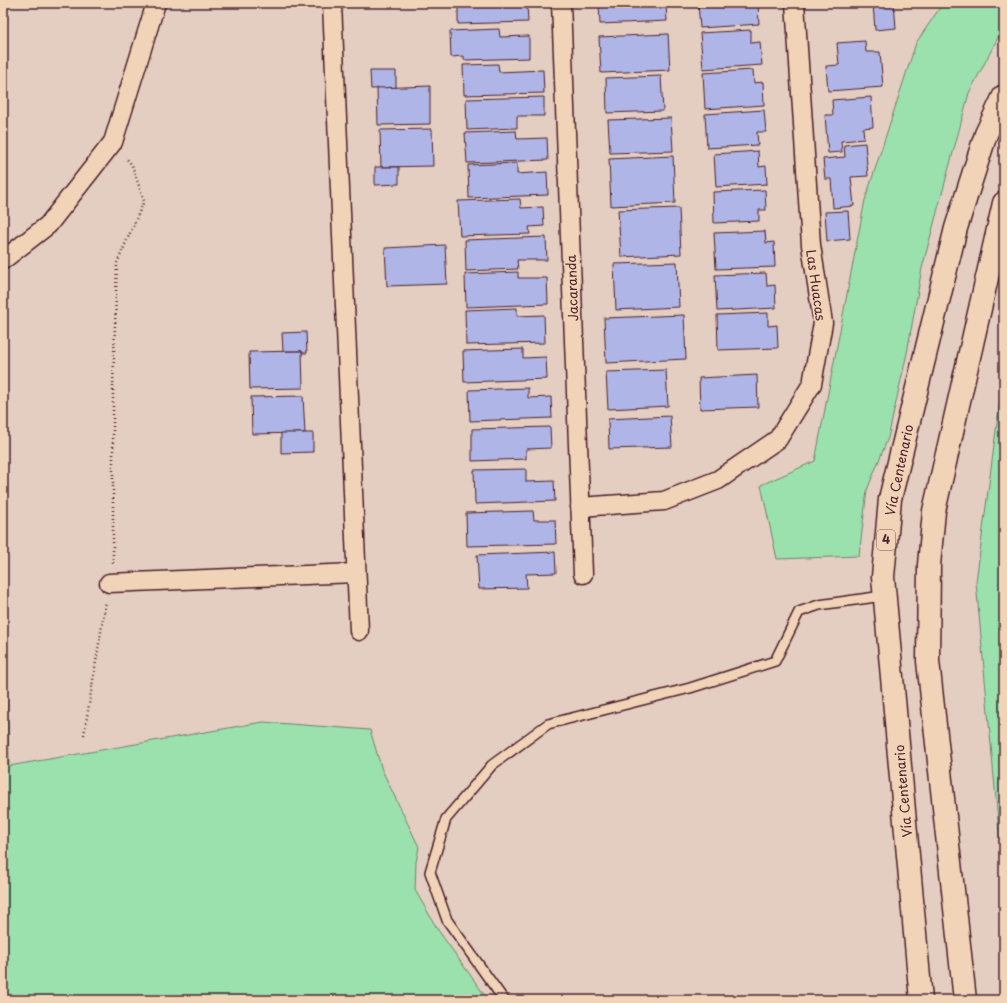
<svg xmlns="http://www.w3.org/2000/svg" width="1007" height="1003" viewBox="0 0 1007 1003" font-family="'Playpen Sans',sans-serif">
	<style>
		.green { fill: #9ae1ae; stroke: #72806c }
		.building { fill: #afb6e7; stroke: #4a1f2b }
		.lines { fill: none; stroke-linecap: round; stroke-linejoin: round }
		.service-casing { stroke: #4a1f2b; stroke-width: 12 }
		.minor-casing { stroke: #4a1f2b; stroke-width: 21 }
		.motorway-casing { stroke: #4a1f2b; stroke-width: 25 }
		.path { stroke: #4a1f2b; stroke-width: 2.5; stroke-dasharray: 1 3; stroke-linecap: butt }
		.service { stroke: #f1d4b7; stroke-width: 9 }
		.minor { stroke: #f1d4b7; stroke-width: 18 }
		.motorway { stroke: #f1d4b7; stroke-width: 22 }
		.labels { text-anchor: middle; stroke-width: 3.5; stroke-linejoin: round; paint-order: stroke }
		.shield { fill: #f1d4b7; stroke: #7c5555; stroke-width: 1 }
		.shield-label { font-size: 12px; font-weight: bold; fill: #4a1f2b }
		.street-label { font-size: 13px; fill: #4a1f2b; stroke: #f1d4b7 }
	</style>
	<rect width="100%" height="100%" fill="#e4cec1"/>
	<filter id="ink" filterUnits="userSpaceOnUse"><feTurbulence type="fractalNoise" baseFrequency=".025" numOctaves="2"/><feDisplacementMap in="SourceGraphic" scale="8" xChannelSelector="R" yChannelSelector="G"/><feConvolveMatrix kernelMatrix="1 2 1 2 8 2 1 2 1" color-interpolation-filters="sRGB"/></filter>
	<g filter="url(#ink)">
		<g class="green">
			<path d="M943,3H1004V26L969,93L922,268L907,353L888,438L867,490L859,556L777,559L761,485L815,461L865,200L916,43Z"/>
			<path d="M1004,370V886L976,582Z"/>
			<path d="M3,545L9,766L263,722L370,730L382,770L419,847L416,862L415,890L438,930L488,1000H3Z"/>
		</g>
		<g class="building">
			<path d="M458,3H527L528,22L458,24Z"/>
			<path d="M599,3H666L667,21L600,24Z"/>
			<path d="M698,3H758L759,24L700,28Z"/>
			<path d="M873,3H894L896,28L875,30Z"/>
			<path d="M499,29L500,37L529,36V58L464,60V56L451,57L450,31Z"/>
			<path d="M751,30V43L760,42L762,65L703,69L700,33Z"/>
			<path d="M668,34L670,70L601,73L599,37Z"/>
			<path d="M865,41L866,52H880L883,87L828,91L826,66L839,65L837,43Z"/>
			<path d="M498,64L499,72L543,70L544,93L464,95L463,65Z"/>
			<path d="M753,70L754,83L763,82L764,105L705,109L703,73Z"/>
			<path d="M370,71H396V88L371,89Z"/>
			<path d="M661,76L663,111L607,113L606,78Z"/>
			<path d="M430,86V124L378,125L377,88Z"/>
			<path d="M544,97V116H517V128L467,130L466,99Z"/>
			<path d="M871,97L873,127L863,128L864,139L841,141L842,152L828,153L825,115H833L832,100Z"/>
			<path d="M764,110L766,132H757L758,145L707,148L705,114Z"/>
			<path d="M671,118L673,151L610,153L608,120Z"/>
			<path d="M432,129L433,166L381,167L380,130Z"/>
			<path d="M516,131L517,139L547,138L548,160L467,163L465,133Z"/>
			<path d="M865,143L868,176L851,177L854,206L833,208L831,179H825L823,159L845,157L844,145Z"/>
			<path d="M758,151L759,167L766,166L767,184L716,187L714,154Z"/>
			<path d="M673,156L675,203L611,206L609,159Z"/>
			<path d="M517,163V174L547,172L548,195L469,198L468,165Z"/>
			<path d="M375,167H399V184L375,185Z"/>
			<path d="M765,190L766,210H759V221L714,223L713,192Z"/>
			<path d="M520,199L521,208L543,207L544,226L529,227L530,234L460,236L458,201Z"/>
			<path d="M679,208L681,254L621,257L618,210Z"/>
			<path d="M848,211L850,239L827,241L825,212Z"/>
			<path d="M765,231L766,243L774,242L775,267L716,269L714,233Z"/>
			<path d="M546,237L547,260H517L518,269L466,271L465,240Z"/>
			<path d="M445,245L447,284L387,286L385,248Z"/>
			<path d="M677,262L679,307L616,310L614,264Z"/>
			<path d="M518,272V278H547L548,304L466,307L465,274Z"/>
			<path d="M766,273L767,286L775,285L776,308L717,311L715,275Z"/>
			<path d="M517,308V316L544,315L545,343L466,345L465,310Z"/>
			<path d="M768,313V326L777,325L778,348L718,350L717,315Z"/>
			<path d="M684,315L686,359L606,363L604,318Z"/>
			<path d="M306,332L307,353H302V351H283L282,333Z"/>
			<path d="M523,349V358L546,357L547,379L464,382L463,351Z"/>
			<path d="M302,351L303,388L250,389L249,352Z"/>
			<path d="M666,370L668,406L608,409L606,372Z"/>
			<path d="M757,375L758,407L700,409L699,378Z"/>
			<path d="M528,388V398L551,397L552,418L470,421L469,390Z"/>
			<path d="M303,396L305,433L252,434L251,397Z"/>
			<path d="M670,416L672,447L609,449L608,419Z"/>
			<path d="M550,427L551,448L526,449V459L472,461V429Z"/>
			<path d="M281,433H313V452L281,453Z"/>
			<path d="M526,469V482L554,481L555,501L475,504L474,470Z"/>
			<path d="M533,511L534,520H555L556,544L467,546L466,513Z"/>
			<path d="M555,552L556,573L526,574L527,588L479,589L477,555Z"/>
		</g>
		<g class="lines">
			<g class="service-casing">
				<path id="service" d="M504,1000L447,920L430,872L446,819L492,765L548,724L690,688L775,661L799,612L819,605L883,596"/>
			</g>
			<g class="minor-casing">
				<g id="minor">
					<path d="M332,3L359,631"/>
					<path d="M561,3L583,574"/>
					<path d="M3,260L48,225L113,142L156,3"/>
					<path d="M580,507L664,501L718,480L778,439L812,384L823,323L811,245L795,3"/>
					<path d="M109,583L356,573"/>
				</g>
			</g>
			<g class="motorway-casing">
				<g id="motorway">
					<path d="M921,1000L883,577L890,499L956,228L986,134L1004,96"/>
					<path d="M965,1000L928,661L929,565L934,511L1004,203"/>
				</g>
			</g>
			<g class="path">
				<path d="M113,563V387L117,263L144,201L132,165L126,158"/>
				<path d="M84,735L106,601"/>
			</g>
			<use href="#service" class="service"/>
			<use href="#minor" class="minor"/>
			<use href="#motorway" class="motorway"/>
		</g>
	</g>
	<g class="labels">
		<rect class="shield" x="877" y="530" width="18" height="20" rx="3"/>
		<g class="shield-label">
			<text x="886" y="544">4</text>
		</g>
		<g class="street-label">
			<text transform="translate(816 285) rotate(82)" y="5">Las Huacas</text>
			<text transform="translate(572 288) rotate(-92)" y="5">Jacaranda</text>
			<text transform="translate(899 470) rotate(-78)" y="5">Vía Centenario</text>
			<text transform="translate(903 791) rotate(-95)" y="5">Vía Centenario</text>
		</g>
	</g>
	<rect width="1007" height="1003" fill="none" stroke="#f1d4b7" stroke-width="16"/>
	<rect x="8" y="8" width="991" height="987" fill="none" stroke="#4a1f2b" stroke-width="1.5" filter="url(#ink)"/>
</svg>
